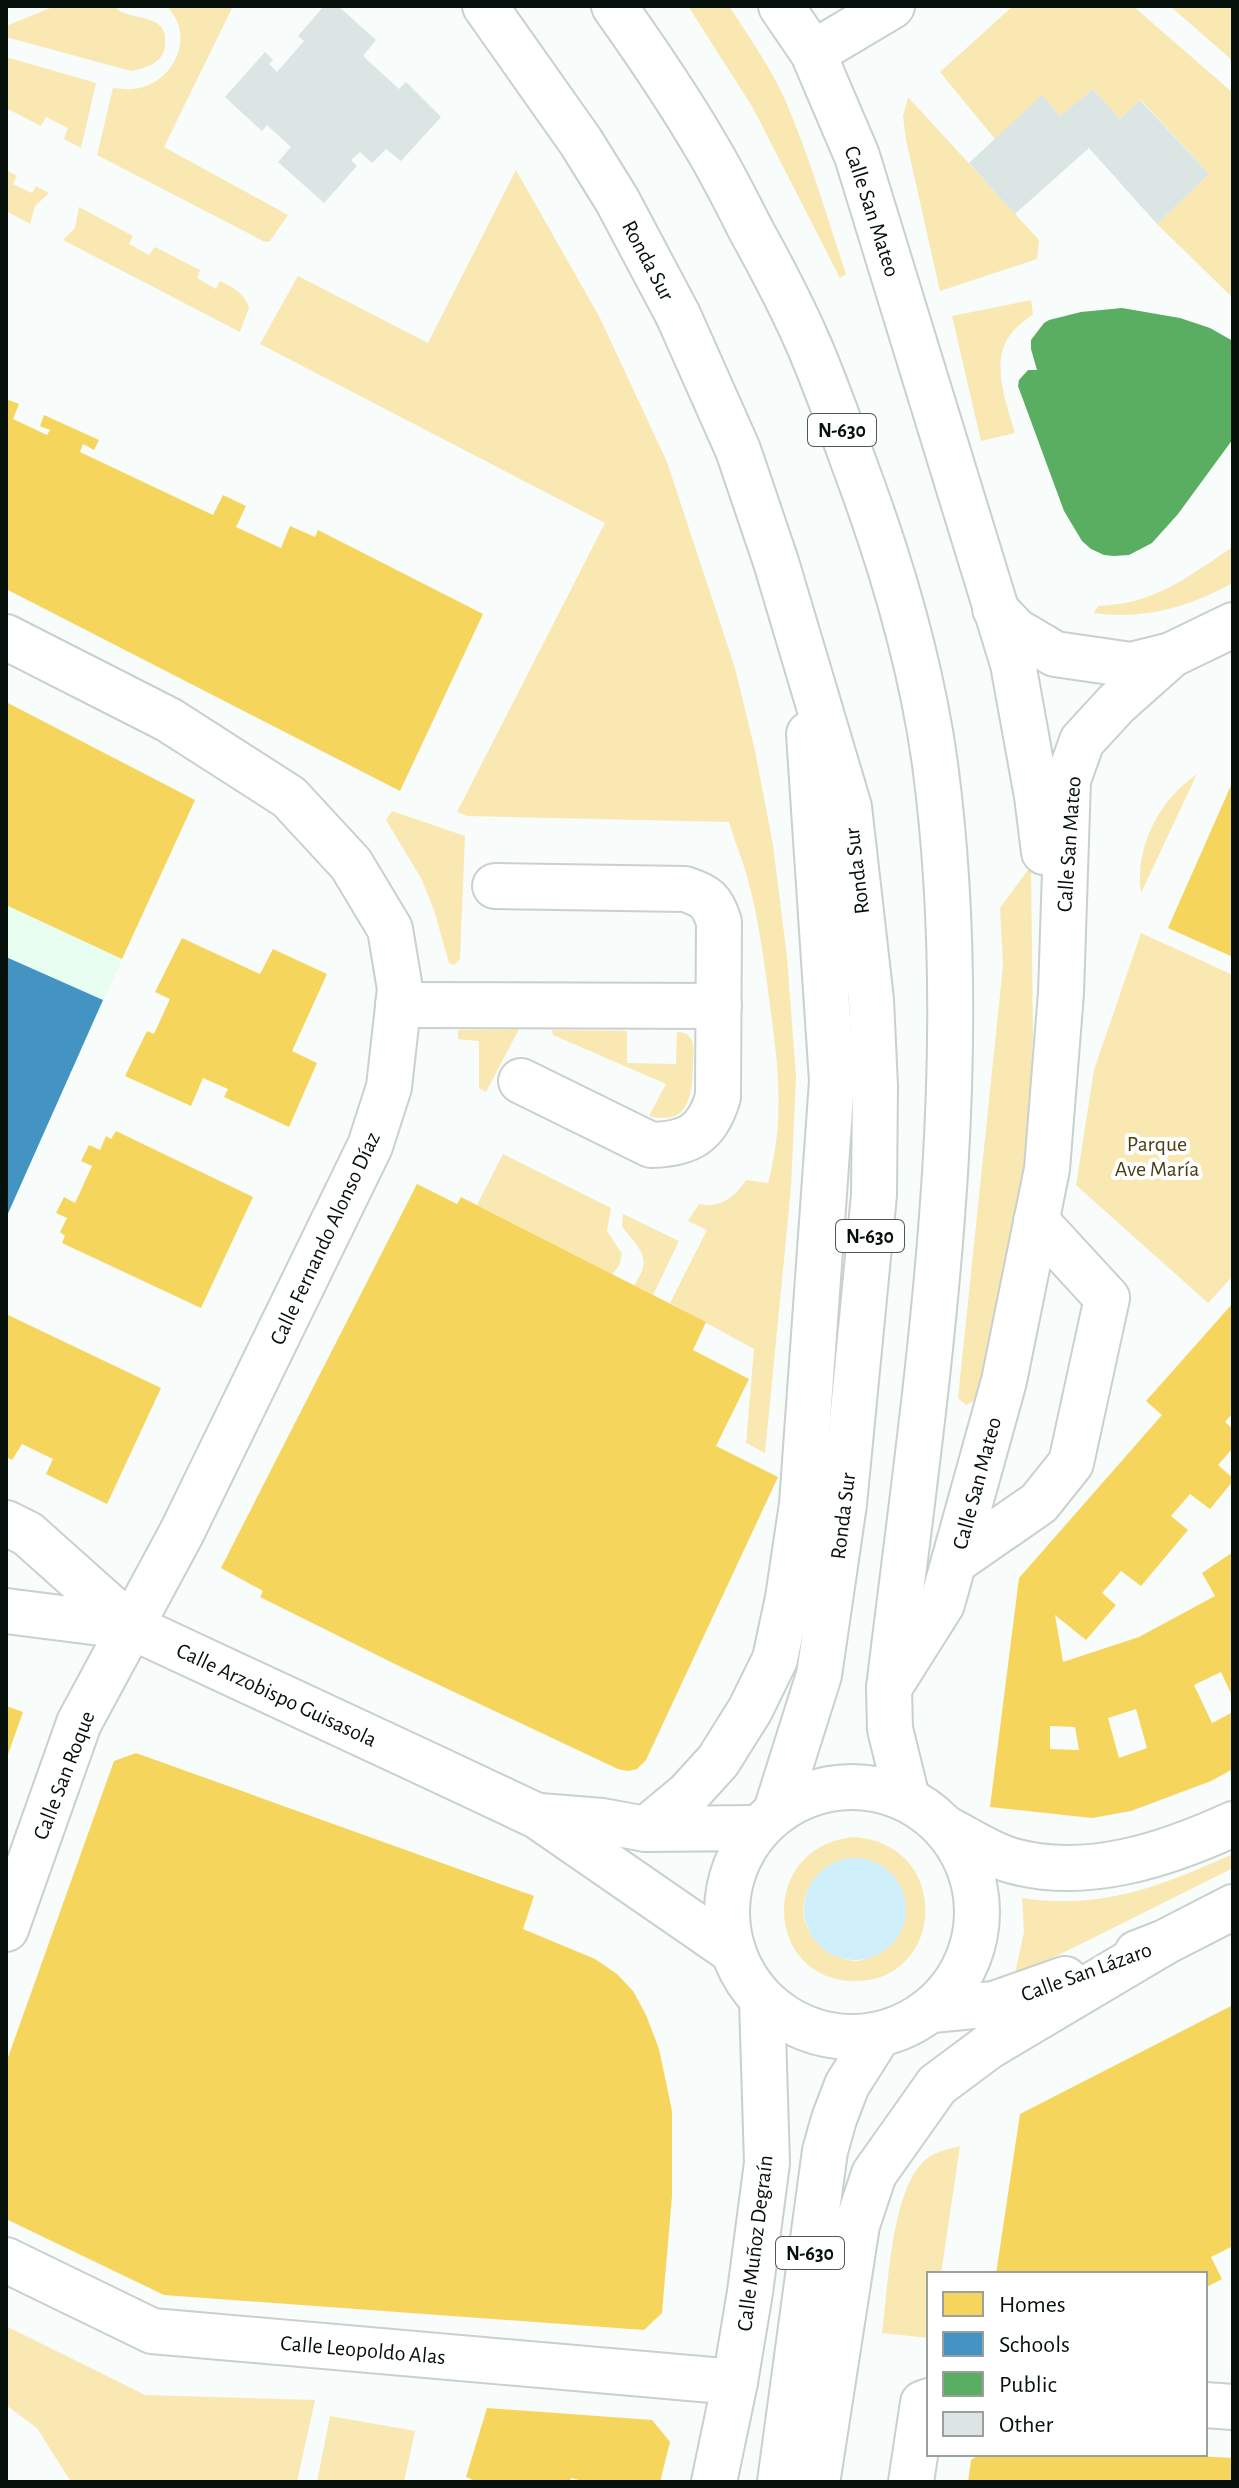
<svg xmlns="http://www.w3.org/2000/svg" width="1239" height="2488" viewBox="0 0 1239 2488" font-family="'Alegreya Sans',sans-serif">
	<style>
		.built { fill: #e8fef0 }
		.green { fill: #f9e8b2; fill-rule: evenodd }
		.water { fill: #cfeffb }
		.homes { fill: #f6d55c; fill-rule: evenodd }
		.schools { fill: #4393c3 }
		.public { fill: #5aae61 }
		.building { fill: #dae5e4 }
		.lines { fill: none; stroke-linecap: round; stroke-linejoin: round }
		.minor-casing { stroke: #c8d1cc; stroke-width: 48 }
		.highway-casing { stroke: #c8d1cc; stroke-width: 48 }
		.minor { stroke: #fefffe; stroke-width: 44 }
		.highway { stroke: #fefffe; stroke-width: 44 }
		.labels { text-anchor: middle; stroke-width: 8; stroke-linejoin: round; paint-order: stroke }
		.shield { fill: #fff; stroke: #505854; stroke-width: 2 }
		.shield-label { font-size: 20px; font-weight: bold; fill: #05110a }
		.street-label { font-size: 22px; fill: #05110a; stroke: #fff }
		.park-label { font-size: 22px; fill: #4c3d11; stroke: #fff }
	</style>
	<rect width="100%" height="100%" fill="#f8fcfa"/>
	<path class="built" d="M6,905L122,959L6,1218Z"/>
	<g class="green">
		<path d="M55,6C71,6 96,2 112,6C117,7 117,10 122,12C142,21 169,15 165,47C162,64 145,68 131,71L6,37V26Z"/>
		<path d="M166,6H233L164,147L288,215L270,241L265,242L97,155L113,88C120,88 126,90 132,89C173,86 198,35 166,6Z"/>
		<path d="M688,6H729C749,37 771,68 786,102C810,158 827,217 846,274L840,278L753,108Z"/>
		<path d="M1013,6H1133L1233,93V298L1157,224L1209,174L1141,100L1120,119L1093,89L1060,116L1042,96L995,139L940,72Z"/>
		<path d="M1170,6H1230L1233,9V61Z"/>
		<path d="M6,57L96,83L81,148L64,139L68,128L46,117L41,126L6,108Z"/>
		<path d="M908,97L1039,240L1037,259L940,291L906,140L903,116Z"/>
		<path d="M6,170L17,176L13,184L32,193L36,186L49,193L35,206L30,224L6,211Z"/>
		<path d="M516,170L600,318L667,462L735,668L755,751L773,845L787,957L796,1076L791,1188L765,1453L746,1443L754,1349L670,1303L707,1230L688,1221L699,1204C720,1209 735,1197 746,1180L768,1183C784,1123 779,1073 771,1013C765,969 760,924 748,880C743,861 735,842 729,822L468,816L457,812L605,523L260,344L298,276L428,343Z"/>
		<path d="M79,207L133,236L129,244L149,255L155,247L200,270L197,278L216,289L220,281C234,288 243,292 249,307L240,332L63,240L75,228Z"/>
		<path d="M1031,300L1033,314C1027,319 1020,324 1014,330C988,358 1006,401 1015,433L981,441L952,316Z"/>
		<path d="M1233,547V583C1188,607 1146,620 1094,613L1098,606C1156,604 1187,577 1233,547Z"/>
		<path d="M1197,774L1141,893C1134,848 1159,800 1197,774Z"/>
		<path d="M392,811L465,836L460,959L454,965L449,963L434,910L421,878L386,820Z"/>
		<path d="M1031,866L1033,1036L1028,1132L1018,1230L976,1400L966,1405L958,1398L1003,966L1000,908Z"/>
		<path d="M1141,933L1233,975V1276L1208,1303L1076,1185L1094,1070Z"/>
		<path d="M519,1029L486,1092L479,1088V1041L458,1039V1030Z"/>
		<path d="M552,1030L627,1031V1063L676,1064L677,1032C681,1032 686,1033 689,1036C696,1043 693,1058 693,1067C692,1097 688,1126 649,1116L666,1084L553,1035Z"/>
		<path d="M503,1154L611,1208L607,1231L622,1254L619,1266L612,1274L477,1205Z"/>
		<path d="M623,1214L679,1241L653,1295L634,1285C655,1256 637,1248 622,1226Z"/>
		<path d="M853,1837C952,1843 946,1979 857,1981C764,1983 757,1847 853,1837ZM859,1858L880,1865L906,1912C901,1934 895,1936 878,1949C874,1952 868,1958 863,1960C856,1962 845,1960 839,1957C783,1934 796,1862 859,1858Z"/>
		<path d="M1233,1854V1868L1089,1940L1029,1969L1015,1973L1024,1932L1022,1898C1103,1910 1161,1886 1233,1854Z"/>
		<path d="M960,2146L941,2274H929V2338L882,2333C888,2287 891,2198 921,2164C931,2152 946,2150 960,2146Z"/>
		<path d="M6,2326L145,2395L315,2400L297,2482H71L37,2428L6,2405Z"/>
		<path d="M330,2416L415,2431L404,2482H317Z"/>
	</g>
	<circle class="water" cx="855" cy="1909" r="51"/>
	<g class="homes">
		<path d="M6,399L19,404L13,419L47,435L50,430L40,426L44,415L99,440L94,450L83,444L80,452L213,515L223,495L246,506L236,527L281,548L290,526L315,537L318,530L483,614L400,791L6,589Z"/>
		<path d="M6,702L195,800L122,959L6,905Z"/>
		<path d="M1233,781V957L1168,928Z"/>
		<path d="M182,938L260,974L273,949L327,974L292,1051L317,1063L289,1127L224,1097L228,1089L203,1078L191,1106L125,1076L147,1031L154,1034L170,999L155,992Z"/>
		<path d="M116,1131L253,1197L201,1308L62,1243L65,1236L60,1232L67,1218L56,1213L64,1197L75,1203L92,1166L81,1161L89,1145L100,1150L106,1136L111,1139Z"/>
		<path d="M417,1184L457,1204L461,1197L706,1322L693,1350L749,1379L716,1446L778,1477L646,1760L637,1769L628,1771L618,1769L401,1667L260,1597L263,1591L221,1568Z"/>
		<path d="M1233,1303V1413L1225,1422L1233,1429V1448L1218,1465L1233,1478V1481L1210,1509L1190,1494L1171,1516L1188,1530L1141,1586L1121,1571L1102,1593L1116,1605L1086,1640L1055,1615L1063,1662L1139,1637L1215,1596L1202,1573L1233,1552V1698L1221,1672L1194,1685L1212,1723L1233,1712V1769L1211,1781L1131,1811L1092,1818L990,1807L1019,1578L1162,1415L1146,1401ZM1136,1709L1147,1748L1119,1758L1108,1718ZM1050,1726L1075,1727L1079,1750L1050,1749Z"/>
		<path d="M6,1314L161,1388L107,1504L46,1474L53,1459L22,1444L12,1460L6,1457Z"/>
		<path d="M6,1706L23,1712L6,1760Z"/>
		<path d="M136,1753L534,1896L523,1929L595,1959L617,1974L633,1991L646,2015L659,2049L672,2111V2196L662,2313L644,2330L164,2295L6,2219V2063L114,1761Z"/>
		<path d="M1233,2005V2246L1211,2257L1222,2279L1205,2288V2274H996L1020,2114Z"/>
		<path d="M487,2408L652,2420L670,2442L660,2482H587L571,2478L570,2482H473V2480L466,2477Z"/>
		<path d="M980,2454H1160L1233,2458V2482H968L971,2460Z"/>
	</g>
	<path class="schools" d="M6,957L103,1000L6,1218Z"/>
	<path class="public" d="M1122,308L1180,318L1210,328L1233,341V439L1178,514L1152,543L1129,555L1114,556L1104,555L1091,549L1082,541L1064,511L1018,386L1019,380L1028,370H1037L1031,349V340L1044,323L1049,320L1081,312Z"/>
	<g class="building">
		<path d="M324,6H338L376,40L363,56L399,89L406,82L441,117L401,161L386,149L372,163L360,152L351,160L357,166L324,203L278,162L291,147L267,125L262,131L225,97L265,52L273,60L269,64L277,72L304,41L298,36Z"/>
		<path d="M1093,89L1120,119L1140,100L1209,174L1157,224L1089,148L1015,214L969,163L1042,95L1060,116Z"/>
	</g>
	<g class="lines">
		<g class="minor-casing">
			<g id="minor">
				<path d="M781,6L813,53L857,156L1013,664L1037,796L1044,852"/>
				<path d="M813,53L892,6"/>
				<path d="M995,609L1016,631L1055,654L1131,665L1171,655L1233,625"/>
				<path d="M6,637L169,720L289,797L351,864L390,929L400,989L389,1087L370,1146L182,1532L79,1723L6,1929"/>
				<path d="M495,886L685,889C706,896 712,900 719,922L718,1097C707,1134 689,1144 651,1145L521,1081"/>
				<path d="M398,1005L719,1006"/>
				<path d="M6,1523L28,1534L132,1627"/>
				<path d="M954,1562L1039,1503L1071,1463L1107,1298L1036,1221"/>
				<path d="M6,1611L132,1627L435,1768L537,1816L731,1950"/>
				<path d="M889,1688L942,1604L1004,1381L1047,1169L1061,993L1068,780L1082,741L1116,704L1171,655"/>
				<path d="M540,1816L602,1821L646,1829L757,1828"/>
				<path d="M947,1829C967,1839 990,1855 1013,1861C1087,1881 1165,1855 1233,1824"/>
				<path d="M1137,1953L1163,1943L1233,1907"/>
				<path d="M932,2010L994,2004L1065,1979"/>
				<path d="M6,2260L152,2331L735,2382"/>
				<path d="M1205,2405L1233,2407"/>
				<path d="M815,2482L818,2477L857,2225L874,2174L937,2085L988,2047L1163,1943"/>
				<path d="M911,2482L923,2403L929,2401"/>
			</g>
		</g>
		<g class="highway-casing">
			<g id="highway">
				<path d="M485,6L581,142L617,200L678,315L738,450L776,562L849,807L871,1000L875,1086L874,1195L844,1504L819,1675L776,1811"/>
				<path d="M614,6C646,51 678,98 706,146C723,174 737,203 752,232C773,270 794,310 811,350C827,388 841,427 855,466C891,562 921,662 935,764C976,1072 926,1382 889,1688L890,1729L907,1798"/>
				<circle cx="852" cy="1912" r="125"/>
				<path d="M646,1829L688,1794L718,1761L750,1710L775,1659L788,1598L802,1504L832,1081L809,734"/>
				<path d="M714,2482L735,2382L750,2292L767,2163L762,2001"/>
				<path d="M780,2482L825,2151L834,2119L847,2085L878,2036"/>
			</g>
		</g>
		<use href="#minor" class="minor"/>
		<use href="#highway" class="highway"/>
	</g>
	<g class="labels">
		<g class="shield">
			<rect x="808" y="414" width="68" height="32" rx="6"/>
			<rect x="836" y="1220" width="68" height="32" rx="6"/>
			<rect x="776" y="2237" width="68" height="32" rx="6"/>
		</g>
		<g class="shield-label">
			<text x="842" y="437">N-630</text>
			<text x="870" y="1243">N-630</text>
			<text x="810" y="2260">N-630</text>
		</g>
		<g class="street-label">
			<text transform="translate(873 211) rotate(72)" y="8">Calle San Mateo</text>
			<text transform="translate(649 260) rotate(62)" y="8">Ronda Sur</text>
			<text transform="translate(1068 844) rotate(-86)" y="8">Calle San Mateo</text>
			<text transform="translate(856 871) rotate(-97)" y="8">Ronda Sur</text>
			<text transform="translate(324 1238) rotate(-65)" y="8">Calle Fernando Alonso Díaz</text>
			<text transform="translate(976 1483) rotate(-75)" y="8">Calle San Mateo</text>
			<text transform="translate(842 1516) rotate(-83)" y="8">Ronda Sur</text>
			<text transform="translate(277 1694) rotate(25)" y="8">Calle Arzobispo Guisasola</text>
			<text transform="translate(63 1775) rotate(-69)" y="8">Calle San Roque</text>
			<text transform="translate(1086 1971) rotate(-20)" y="8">Calle San Lázaro</text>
			<text transform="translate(754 2243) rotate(-83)" y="8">Calle Muñoz Degraín</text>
			<text transform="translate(363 2349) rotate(5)" y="8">Calle Leopoldo Alas</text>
		</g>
		<g class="park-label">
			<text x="1157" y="1151">Parque<tspan x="1157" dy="25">Ave María</tspan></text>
		</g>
	</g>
	<rect width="1239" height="2488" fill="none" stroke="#05110a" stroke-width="16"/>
	<rect x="927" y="2272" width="280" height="184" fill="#ffffff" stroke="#9ba09d" stroke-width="2"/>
	<rect x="943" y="2292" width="40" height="24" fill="#f6d55c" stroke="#9ba09d" stroke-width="2"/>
	<text x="999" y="2312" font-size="24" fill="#05110a">Homes</text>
	<rect x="943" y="2332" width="40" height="24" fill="#4393c3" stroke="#9ba09d" stroke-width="2"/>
	<text x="999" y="2352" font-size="24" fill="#05110a">Schools</text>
	<rect x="943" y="2372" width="40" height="24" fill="#5aae61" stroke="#9ba09d" stroke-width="2"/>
	<text x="999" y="2392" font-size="24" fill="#05110a">Public</text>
	<rect x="943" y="2412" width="40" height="24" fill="#dae5e4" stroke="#9ba09d" stroke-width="2"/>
	<text x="999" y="2432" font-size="24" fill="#05110a">Other</text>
</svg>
